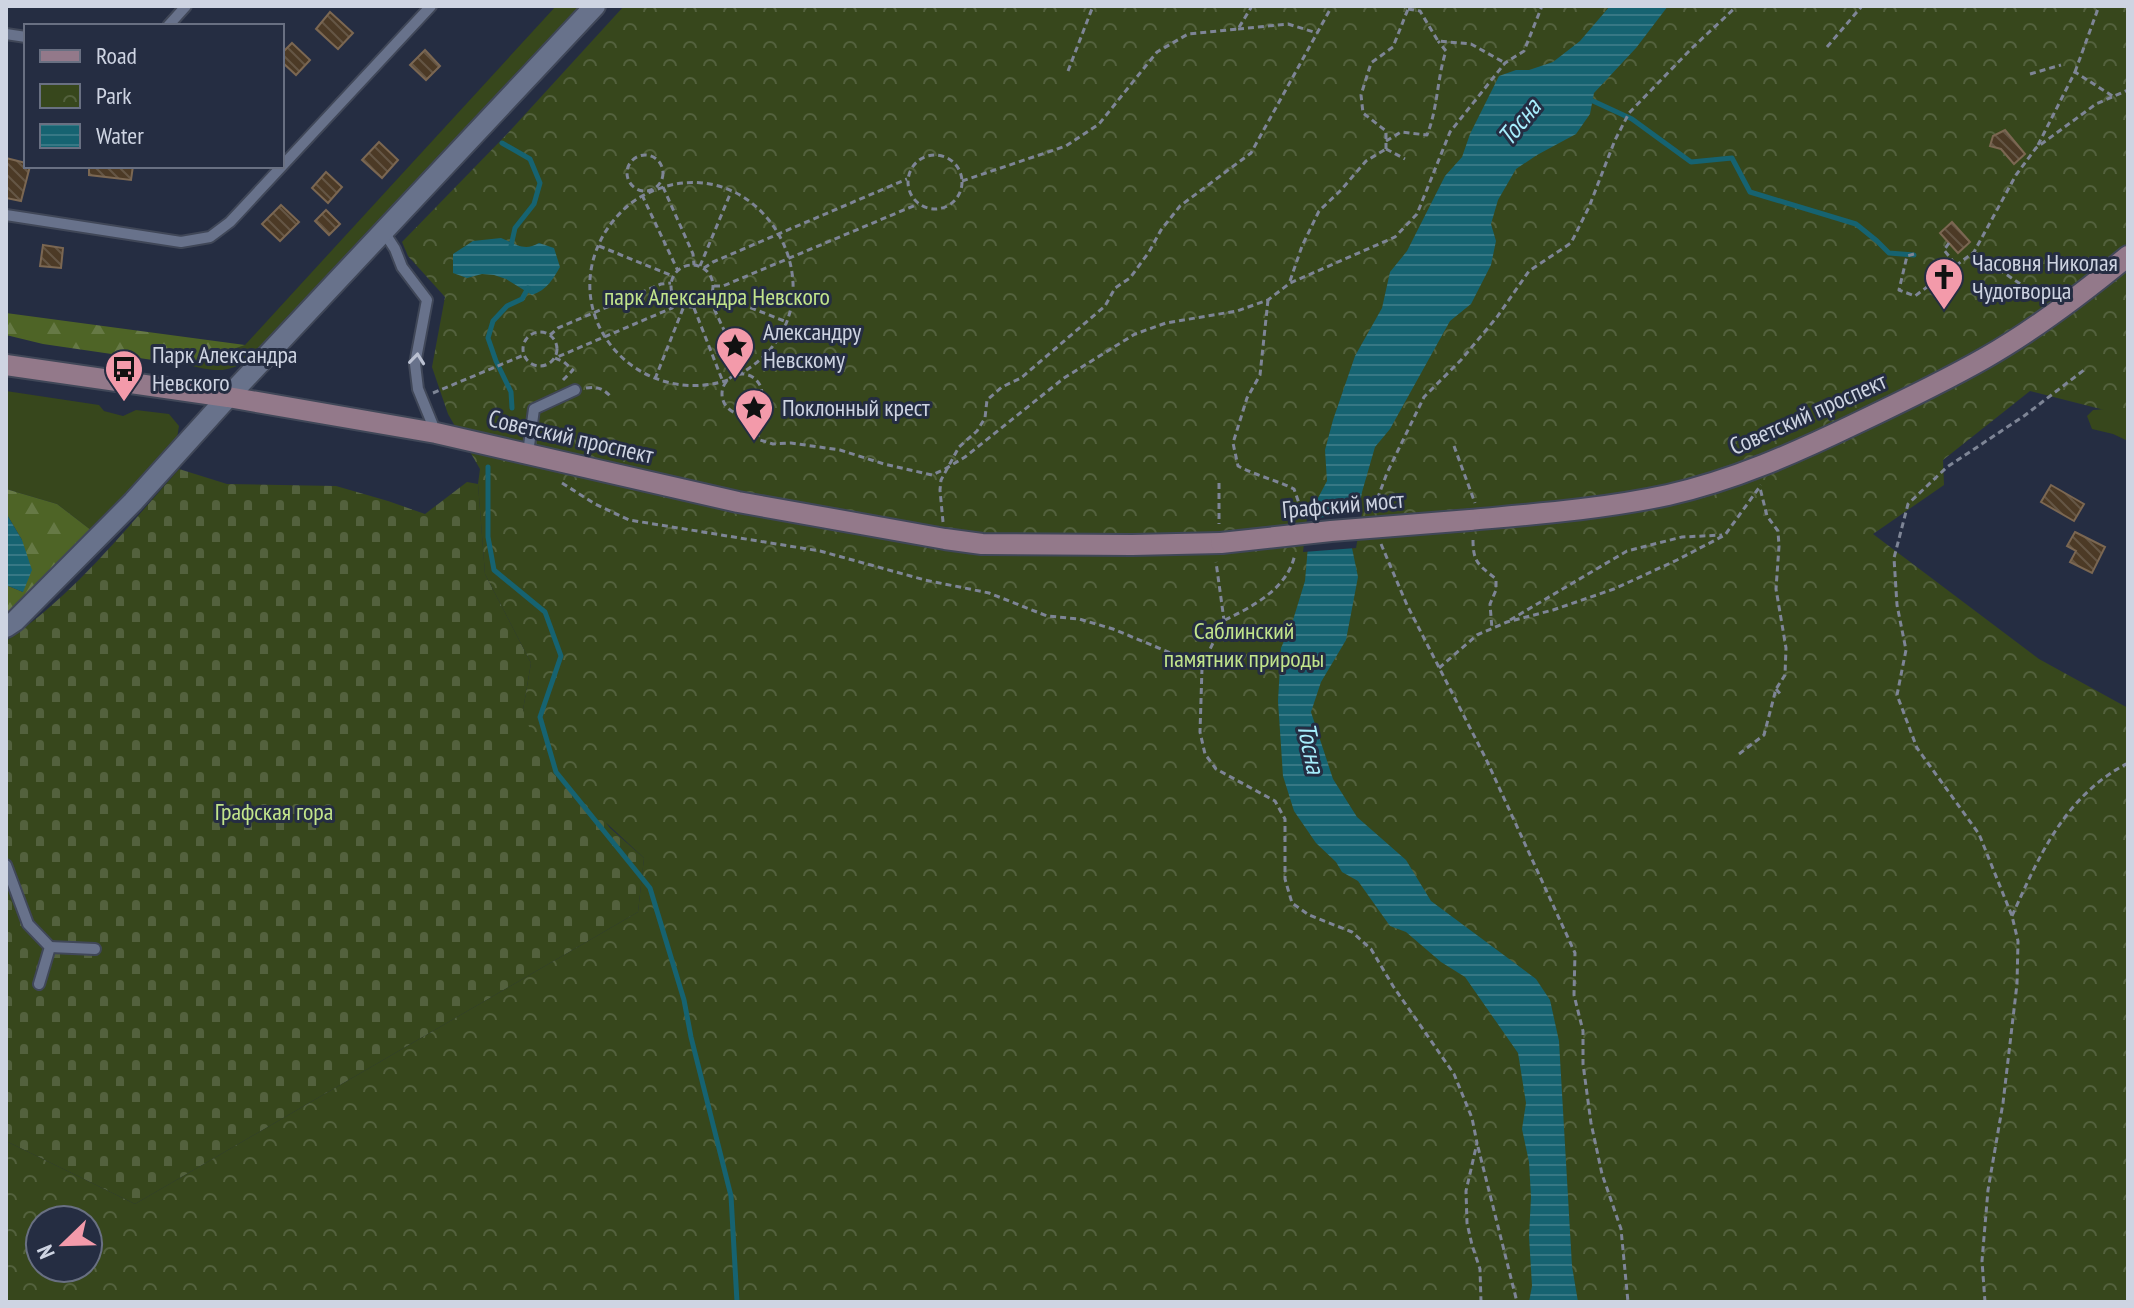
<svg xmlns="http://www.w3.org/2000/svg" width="2134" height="1308" viewBox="0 0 2134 1308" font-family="'PT Sans Narrow',sans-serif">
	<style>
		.grass { fill: #37471c }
		.forest { fill: url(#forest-firs) }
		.cemetery { fill: url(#cemetery-stones) }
		.park { fill: url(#park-crowns); fill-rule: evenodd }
		.water { fill: url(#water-rules) }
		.pier { fill: #252d42 }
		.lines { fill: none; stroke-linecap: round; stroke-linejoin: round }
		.stream { stroke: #166371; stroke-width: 5 }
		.building { fill: url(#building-back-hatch); stroke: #7b6752; stroke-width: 2 }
		.service-casing { stroke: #404758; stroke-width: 14 }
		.tertiary-casing { stroke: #404758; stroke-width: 24 }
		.secondary-casing { stroke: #404758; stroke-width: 24 }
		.path { stroke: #7e8596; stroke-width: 3; stroke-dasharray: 6 4; stroke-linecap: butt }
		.service { stroke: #68728b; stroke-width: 10 }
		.tertiary { stroke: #68728b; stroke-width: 20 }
		.secondary { stroke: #93798a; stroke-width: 20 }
		.secondary-bridge-casing { stroke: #404758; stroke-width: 24; stroke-linecap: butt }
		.secondary-bridge { stroke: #93798a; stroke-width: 20 }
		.oneway { stroke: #bac0d1 }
		.labels { text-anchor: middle; stroke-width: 6; stroke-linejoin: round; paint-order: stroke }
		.poi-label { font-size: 24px; fill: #ced4e2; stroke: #252d42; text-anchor: start }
		.park-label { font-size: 24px; fill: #c2e58b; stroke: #252d42 }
		.street-label { font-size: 24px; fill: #ced4e2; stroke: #252d42 }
		.water-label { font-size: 26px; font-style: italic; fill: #a6edfc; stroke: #252d42 }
	</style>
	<defs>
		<pattern id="forest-firs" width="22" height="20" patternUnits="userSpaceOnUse" patternTransform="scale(2)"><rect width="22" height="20" fill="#4e6426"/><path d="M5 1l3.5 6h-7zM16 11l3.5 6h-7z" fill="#667945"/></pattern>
		<pattern id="cemetery-stones" width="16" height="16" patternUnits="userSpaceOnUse" patternTransform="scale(2)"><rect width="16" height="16" fill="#37471c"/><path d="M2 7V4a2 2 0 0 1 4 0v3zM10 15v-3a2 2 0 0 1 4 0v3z" fill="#53613d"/></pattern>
		<pattern id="park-crowns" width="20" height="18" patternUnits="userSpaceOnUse" patternTransform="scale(2)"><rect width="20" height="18" fill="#37471c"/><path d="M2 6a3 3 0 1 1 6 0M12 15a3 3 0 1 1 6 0" fill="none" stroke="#53613d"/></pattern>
		<pattern id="water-rules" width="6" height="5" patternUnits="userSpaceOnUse" patternTransform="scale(2)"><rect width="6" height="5" fill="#166371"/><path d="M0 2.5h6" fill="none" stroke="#377885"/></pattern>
		<pattern id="building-back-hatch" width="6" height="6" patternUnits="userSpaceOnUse" patternTransform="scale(2)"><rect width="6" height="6" fill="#4c3a26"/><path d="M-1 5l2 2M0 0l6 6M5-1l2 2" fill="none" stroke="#655645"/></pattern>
	</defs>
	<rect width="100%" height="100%" fill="#252d42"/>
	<g class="grass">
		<path d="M556,6H582L255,356C227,374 219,372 187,365L245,345Z"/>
		<path d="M6,391L99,405L104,411L123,416L136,410L169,414L179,426L176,444L96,534L57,504L6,489Z"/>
		<path d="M2128,407V441L2113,434L2092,429L2087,416L2093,410Z"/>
	</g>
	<g class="forest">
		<path d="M6,313L245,345L187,365L43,344L6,335Z"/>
		<path d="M6,489L57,504L96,534L6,621V585L23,592L22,540L6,513Z"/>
	</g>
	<path class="cemetery" d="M179,469L227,484L336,486L388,501L425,514L467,482L478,484L485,574L531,663L523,710L610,828L644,858L638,912L135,1204L6,1141V911H8L6,902V641C74,595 125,530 179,469Z"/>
	<path class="park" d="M624,6H2128V416L2030,391L1943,460L1944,485L1873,534L2039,659L2128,708V1302H6V1141L135,1204L638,912L644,858L542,763L523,710L531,663L485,574L478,484L480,469L448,414L432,367L445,297L408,256L402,242L508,133ZM40,1220H88V1268H40Z"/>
	<g class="water">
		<path d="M1610,6H1668L1636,48L1594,93L1590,114L1576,134L1537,155L1516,169L1498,200L1491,224L1496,241L1491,265L1471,304L1450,321L1390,429L1375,447L1362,492L1352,548L1358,577L1346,640L1321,682L1311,712L1333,779L1357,817L1406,860L1431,901L1536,979L1550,1000L1559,1041L1572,1266L1578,1302H1529L1532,1286L1529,1236L1531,1197L1529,1162L1522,1129L1526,1103L1518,1053L1465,977L1441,962L1406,932L1390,926L1358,881L1342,872L1336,862L1316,843L1294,811L1283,776L1278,701L1281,648L1293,620L1305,581L1311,511L1327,481L1325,450L1333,420L1355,356L1382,308L1390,272L1407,251L1445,176L1462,157L1470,134L1499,76L1516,70H1529L1553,62L1580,41Z"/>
		<path d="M501,238C516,244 524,252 539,243L554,248L560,267C553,279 547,290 532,295L506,279L494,275L482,274L467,278L453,273V254L473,241Z"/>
		<path d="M6,513L22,540L32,570L23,592L6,585Z"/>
	</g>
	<path class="pier" d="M1362,513L1356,548L1303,552L1307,519Z"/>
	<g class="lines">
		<g class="stream">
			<path d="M1593,101L1632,119L1691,162L1732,158L1750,192L1856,224L1877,241L1889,253L1914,255"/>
			<path d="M502,143L530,159L540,183L534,204L515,228L511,246"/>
			<path d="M512,408L511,392L496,361L488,338L493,321L507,306L522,299L528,288"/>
			<path d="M488,467V537L494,570L545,612L561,656L540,717L556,772L650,888L684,1000L691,1037L731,1196L737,1302"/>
		</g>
	</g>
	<g class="building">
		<path d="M330,12L353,33L338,49L316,29Z"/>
		<path d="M292,43L310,60L296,75L282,62V53Z"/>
		<path d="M425,50L440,66L426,80L410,65Z"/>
		<path d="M2005,130L2025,154L2014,164L2001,149L1990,146L1993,136Z"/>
		<path d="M379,142L398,160L382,178L362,160Z"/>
		<path d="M6,158L26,163V166H30L21,201L6,198Z"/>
		<path d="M89,166H133L131,180L89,175Z"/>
		<path d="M326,172L342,187L328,203L312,188Z"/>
		<path d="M281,205L299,222L280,241L262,224Z"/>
		<path d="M326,210L340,224L329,235L315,221Z"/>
		<path d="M1952,222L1970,242L1958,253L1940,233Z"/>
		<path d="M43,245L63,248L61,268L40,266Z"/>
		<path d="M2051,485L2084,504L2074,521L2041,502Z"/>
		<path d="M2075,532L2105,547L2092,573L2070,562L2076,551L2067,546Z"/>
	</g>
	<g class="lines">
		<g class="service-casing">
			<g id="service">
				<path d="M168,26L186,6"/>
				<path d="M6,34L26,37"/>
				<path d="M6,215L181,242L210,237L230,222L431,6"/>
				<path d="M384,232L395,249L402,267L427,300L415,364L418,389L436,433"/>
				<path d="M528,453L534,409L575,390"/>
				<path d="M6,865L28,924L50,947L39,984"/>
				<path d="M50,947L95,949"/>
			</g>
		</g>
		<g class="tertiary-casing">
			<path id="tertiary" d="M6,627L15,621L133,502L228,397L595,6"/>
		</g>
		<g class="secondary-casing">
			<g id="secondary">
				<path d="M6,365L228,397L436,433L738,502L945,539L982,544L1132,545L1221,543"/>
				<path d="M1470,520C1536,514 1603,509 1668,495C1734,480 1795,453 1855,424C1899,403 1943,382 1985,358C2036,329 2083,293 2128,256"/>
			</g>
		</g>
		<g class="path">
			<path d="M1408,9L1420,11L1438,41L1471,44L1505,63"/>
			<path d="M1238,29L1288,24L1317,33"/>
			<path d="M1827,47L1862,6"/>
			<path d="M1068,71L1093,6"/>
			<path d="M2075,72L2099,6"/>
			<path d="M2030,74L2061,65"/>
			<path d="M1386,141L1401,132L1427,135C1438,108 1437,78 1446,51L1438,41"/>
			<path d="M2038,145L2075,72L2114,97"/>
			<path d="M1386,149V131L1363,113L1361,95L1371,63L1393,47L1408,9L1403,6"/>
			<path d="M1386,149L1405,159"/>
			<circle cx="645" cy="173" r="18"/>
			<circle cx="935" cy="182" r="27"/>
			<path d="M962,181L1066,146L1099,124L1157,52L1188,34L1238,29L1252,6"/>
			<path d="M663,187L693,254L694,265"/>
			<path d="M642,195L678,271"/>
			<path d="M1949,243L1944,250L1956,265"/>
			<path d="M599,246L673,276"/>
			<path d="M1974,252L2042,299"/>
			<path d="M1914,254L1907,256L1899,290L1915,296L1974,252L2016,175L2036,148L2096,104L2128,90"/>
			<circle cx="692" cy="286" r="21"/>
			<path d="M700,266L731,192"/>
			<path d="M704,268L713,262L907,179"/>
			<path d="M1290,281L1302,246L1319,211L1341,190L1366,161L1386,149"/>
			<path d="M714,286H723L918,204"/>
			<path d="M713,293L787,322"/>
			<path d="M710,300L744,373"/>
			<path d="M1268,300L1260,375L1247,398L1233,443L1238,466C1257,476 1276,480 1294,489L1300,506V514"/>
			<path d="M694,308L723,382"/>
			<circle cx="540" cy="349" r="17"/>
			<path d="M550,335L558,328L661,284L671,283"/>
			<circle cx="742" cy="394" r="20"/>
			<path d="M655,379L684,306"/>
			<path d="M563,380L573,370L564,362L555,358L672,308L678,302"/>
			<path d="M728,380C638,409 556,318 604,234C613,219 627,204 642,196C761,133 857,306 740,374"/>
			<path d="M586,388C598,386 604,389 612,398"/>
			<path d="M433,393L524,355"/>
			<path d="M748,413L760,440L773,444L791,443L840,450L884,464L932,475L945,469L965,457L1064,378L1135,334L1166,323L1237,311L1268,300L1290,283L1395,237L1417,214L1450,132L1505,63L1524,51L1542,6"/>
			<path d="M1454,446L1475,503"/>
			<path d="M562,483L595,504L629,520L820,551L925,580L989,593L1047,616L1079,619L1113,629L1202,666L1224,620L1216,562"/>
			<path d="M1219,483V524"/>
			<path d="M1377,509L1378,497L1387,473L1424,397L1461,360L1497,317L1529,271L1571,243L1589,207L1615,140L1629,113L1692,48L1737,6"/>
			<path d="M943,522L940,490L941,480L959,447L977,431L985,418L987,400L1002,387L1021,378L1105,306L1115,288L1130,278L1149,252L1161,230L1180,206L1251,153L1332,6"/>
			<path d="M1473,540C1473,563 1479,565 1496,579V590L1490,604L1492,629"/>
			<path d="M1381,544L1407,605L1486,759L1575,953L1574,995L1583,1031V1064L1591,1123L1602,1174L1621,1229L1628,1302"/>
			<path d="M1225,620C1254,606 1288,588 1295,554"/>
			<path d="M1510,620L1627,551L1682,537L1722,535"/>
			<path d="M1202,668L1200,732L1205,754L1216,769L1275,801L1285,819V879L1292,903L1309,915L1352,932L1371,949L1393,986L1454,1074L1472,1118L1477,1143L1466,1191L1467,1223L1472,1245L1480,1269L1481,1302"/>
			<path d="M1439,668L1477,635L1507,622L1553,610L1614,589L1677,560L1725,535L1761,485"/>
			<path d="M1776,689L1782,696"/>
			<path d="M1739,754L1764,735L1776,689L1785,675L1786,648L1776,589L1779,546L1778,531L1767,516L1760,488"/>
			<path d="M2012,916C2040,854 2065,796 2128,763"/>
			<path d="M1478,1147L1517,1302"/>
			<path d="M1985,1302L1982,1261L1988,1190L2003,1103L2017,984L2018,941L2012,916L1979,834L1917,748L1897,695L1906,650L1897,605L1894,558L1908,504L1947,467L2024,416L2084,370"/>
		</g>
		<use href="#service" class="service"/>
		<use href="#tertiary" class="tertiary"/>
		<use href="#secondary" class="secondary"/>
		<g class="secondary-bridge-casing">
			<path id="secondary-bridge" d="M1221,543L1331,531L1470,520"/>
		</g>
		<use href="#secondary-bridge" class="secondary-bridge"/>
	</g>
	<defs><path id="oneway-chevron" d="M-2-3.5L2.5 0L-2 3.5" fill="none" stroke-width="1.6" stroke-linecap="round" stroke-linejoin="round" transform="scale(2)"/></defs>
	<use class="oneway" href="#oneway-chevron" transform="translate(417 359) rotate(-84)"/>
	<defs>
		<g id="church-pin" transform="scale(2)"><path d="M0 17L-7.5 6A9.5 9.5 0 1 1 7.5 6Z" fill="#f39aaa" stroke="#252d42"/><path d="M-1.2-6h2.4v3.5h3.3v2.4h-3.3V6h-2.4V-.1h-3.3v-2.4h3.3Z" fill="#111"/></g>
		<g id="sight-pin" transform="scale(2)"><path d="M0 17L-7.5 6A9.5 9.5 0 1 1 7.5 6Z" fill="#f39aaa" stroke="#252d42"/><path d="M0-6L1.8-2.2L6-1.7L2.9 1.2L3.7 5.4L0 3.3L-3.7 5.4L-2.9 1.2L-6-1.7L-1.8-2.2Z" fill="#111"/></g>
		<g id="bus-pin" transform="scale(2)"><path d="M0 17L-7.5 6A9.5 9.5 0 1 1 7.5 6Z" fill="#f39aaa" stroke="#252d42"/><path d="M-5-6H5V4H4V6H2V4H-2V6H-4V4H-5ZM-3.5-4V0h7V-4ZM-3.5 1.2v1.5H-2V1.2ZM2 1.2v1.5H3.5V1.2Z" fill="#111"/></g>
	</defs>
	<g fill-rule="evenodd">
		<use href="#church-pin" x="1944" y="277"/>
		<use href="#sight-pin" x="735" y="346"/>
		<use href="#bus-pin" x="124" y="369"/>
		<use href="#sight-pin" x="754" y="408"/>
	</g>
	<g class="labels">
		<g class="poi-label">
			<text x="1972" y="271">Часовня Николая<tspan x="1972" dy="28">Чудотворца</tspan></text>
			<text x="763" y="340">Александру<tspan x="763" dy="28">Невскому</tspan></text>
			<text x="152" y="363">Парк Александра<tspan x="152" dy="28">Невского</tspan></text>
			<text x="782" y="416">Поклонный крест</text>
		</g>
		<g class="park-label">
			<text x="717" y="305">парк Александра Невского</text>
			<text x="1244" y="639">Саблинский<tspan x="1244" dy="28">памятник природы</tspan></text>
			<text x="274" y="820">Графская гора</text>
		</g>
		<g class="street-label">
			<text transform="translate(1808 414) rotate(-24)" y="8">Советский проспект</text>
			<text transform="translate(571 437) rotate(13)" y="8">Советский проспект</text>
			<text transform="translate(1343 505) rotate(-5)" y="8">Графский мост</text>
		</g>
		<g class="water-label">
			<text transform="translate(1519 122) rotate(-51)" y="9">Тосна</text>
			<text transform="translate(1311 748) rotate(78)" y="9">Тосна</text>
		</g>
	</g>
	<rect width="2134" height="1308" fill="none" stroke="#ced4e2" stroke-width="16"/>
	<rect x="24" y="24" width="260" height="144" fill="#252d42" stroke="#697082" stroke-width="2"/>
	<rect x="40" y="50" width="40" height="12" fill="#93798a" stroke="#697082" stroke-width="2"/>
	<text x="96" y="64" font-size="24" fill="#ced4e2">Road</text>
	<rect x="40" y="84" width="40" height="24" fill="url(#park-crowns)" stroke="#697082" stroke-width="2"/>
	<text x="96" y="104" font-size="24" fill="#ced4e2">Park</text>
	<rect x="40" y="124" width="40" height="24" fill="url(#water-rules)" stroke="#697082" stroke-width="2"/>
	<text x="96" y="144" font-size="24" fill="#ced4e2">Water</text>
	<g transform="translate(64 1244) rotate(247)"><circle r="38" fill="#252d42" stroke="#697082" stroke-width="2"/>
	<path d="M0-6L14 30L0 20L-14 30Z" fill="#f39aaa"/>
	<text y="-12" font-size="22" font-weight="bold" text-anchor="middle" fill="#ced4e2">N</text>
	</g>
</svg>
